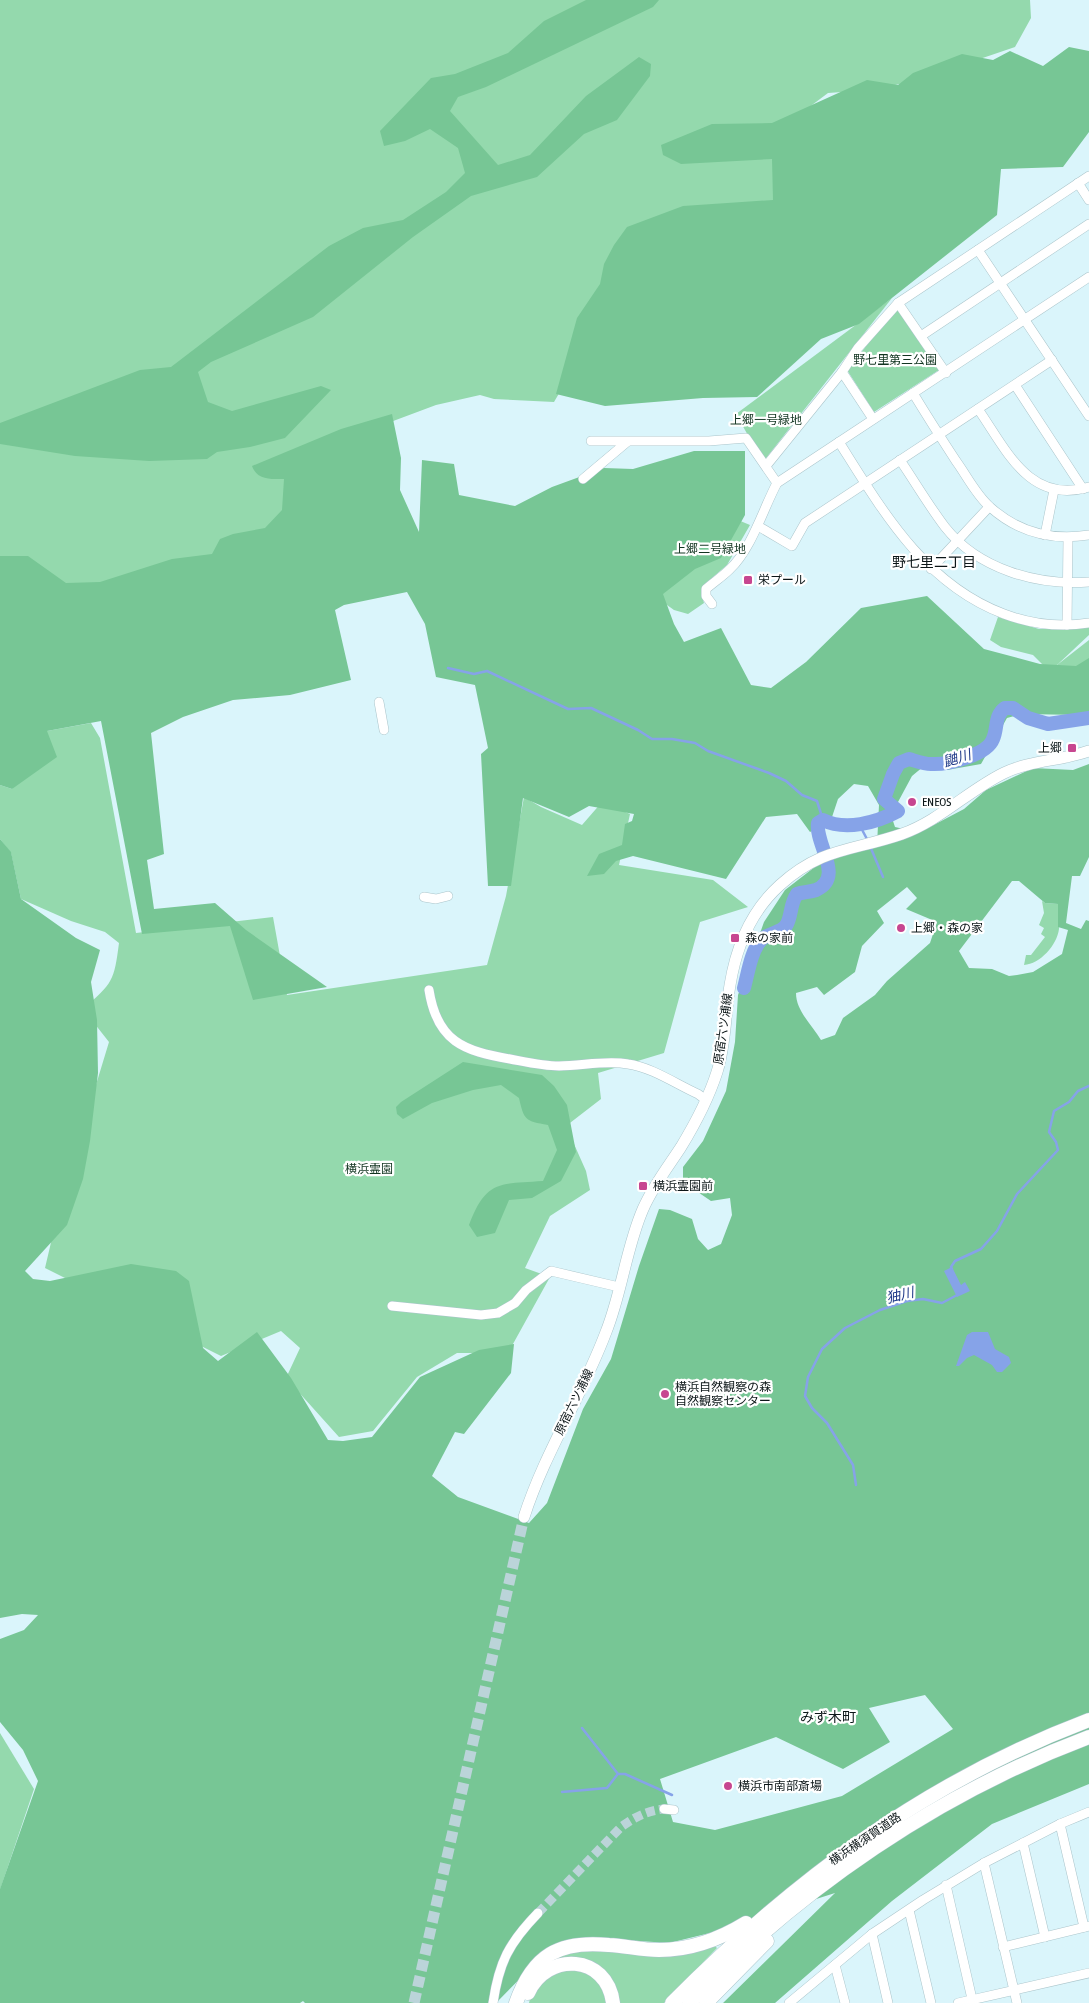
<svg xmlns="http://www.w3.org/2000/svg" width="1089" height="2003" viewBox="0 0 1089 2003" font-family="'Asap Condensed','Noto Sans JP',sans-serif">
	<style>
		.green { fill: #94d9ad }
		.forest { fill: #77c695; fill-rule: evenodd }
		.water { fill: #86a3e8 }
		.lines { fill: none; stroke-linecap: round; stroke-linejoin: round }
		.stream { stroke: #86a3e8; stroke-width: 2.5 }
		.river { stroke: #86a3e8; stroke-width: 14 }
		.minor-tunnel { stroke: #bbd4d9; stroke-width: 9; stroke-dasharray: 9 4.5; stroke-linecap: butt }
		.major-tunnel { stroke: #bbd4d9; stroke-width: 11; stroke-dasharray: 11 5.5; stroke-linecap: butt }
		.minor-casing { stroke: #abc5cb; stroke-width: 10 }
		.major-casing { stroke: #abc5cb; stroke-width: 12 }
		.highway-casing { stroke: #abc5cb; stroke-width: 15 }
		.minor { stroke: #fff; stroke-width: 9 }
		.major { stroke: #fff; stroke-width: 11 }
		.highway { stroke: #fff; stroke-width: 14 }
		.poi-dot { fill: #c74690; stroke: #fff; stroke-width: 2 }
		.labels { text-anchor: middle; stroke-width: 4.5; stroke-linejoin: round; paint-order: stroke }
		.park-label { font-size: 12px; fill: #123521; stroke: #fff }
		.poi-label { font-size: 12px; fill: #0c1618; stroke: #fff; text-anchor: start }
		.street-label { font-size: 12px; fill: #0c1618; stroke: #fff }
		.neighbourhood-label { font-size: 14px; fill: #0c1618; stroke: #fff }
		.water-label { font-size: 14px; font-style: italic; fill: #1f3988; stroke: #fff }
	</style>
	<rect width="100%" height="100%" fill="#daf5fb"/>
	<g class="green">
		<path d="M0,0H1030L1031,18L1015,47L915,81L870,90L828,93L768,138L783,173L779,197L585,349L554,402L494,399L480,395L436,405L305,454L271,544L67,596L0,567Z"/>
		<path d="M892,298L763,462L736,414Z"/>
		<path d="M898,306L939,370L874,412L847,370Z"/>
		<path d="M709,508L750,525L727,565L705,584L701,592L704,603L688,614L674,610L660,600L657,575Z"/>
		<path d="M998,617L1039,629L1089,628V635L1057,665L1089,640V688L1049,671L1033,655L1001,647L990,640Z"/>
		<path d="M91,723L100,738L136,933L273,917L287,995L487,965L506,896L524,797L541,807L582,825L602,802L630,814L619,865L713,880L748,907L700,922L664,1053L598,1073L601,1099L566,1126L586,1171L590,1190L550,1216L525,1268L550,1277L508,1353H457L417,1377L373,1431L339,1437L286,1378L300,1348L281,1331L221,1356L45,1268L61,1200L109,1042L83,1009C113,983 114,981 119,943L105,932L71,921L21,899L11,853L0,839V785L12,789L47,731Z"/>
		<path d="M1042,901L1045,903L1058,904C1058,912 1060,921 1059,929C1057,945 1040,964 1024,965L1026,955H1031L1045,937L1041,934L1044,928L1039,925L1044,913Z"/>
		<path d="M0,1733L34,1789L0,1890Z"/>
		<path d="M712,1943L717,1948L664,2003H619V1996L606,1973L553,1962L551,1957L565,1951Z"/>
		<path d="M569,1967L593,1973L609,2003H529C534,1981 550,1975 569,1967Z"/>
	</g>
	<g class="forest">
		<path d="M586,0H659L653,7L486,87L458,97L450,111L498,165L530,155L586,96L639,57L651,64L650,76L617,120L584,134L537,177L471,196L413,237L313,317L211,362L198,372L208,402L232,411L321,386L331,390L285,438L250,447L217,452L207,459L149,461L75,456L0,444V423L140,370L171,367L329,246L363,228L403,220L446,192L465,173L458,148L430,129L405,141L384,146L380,131L431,78L455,74L508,53L544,21Z"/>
		<path d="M1069,47L1089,51V132L1063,167L1001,169L997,215L859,324L821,339L757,397L703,398L605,406L556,394L577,318L600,284L604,264L614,245L627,227L683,206L773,200L772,159L681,164L663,155L661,145L712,124L772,123L867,80L898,85L913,73L962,54L993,60L1010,51L1043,66Z"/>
		<path d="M392,414L401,458L400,490L419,532L422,460L454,464L459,495L515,506L552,487L604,468L633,469L694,451H745V515L721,558L695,569L663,594L674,624L684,642L721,628L751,685L771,688L806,662L861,608L927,596L984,649L1040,664L1076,666L1089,658V713C1062,718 1033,710 1007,718L981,764L947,770L924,766L912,776L891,815L895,827L913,831L928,828L964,809L986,790L1033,768L1073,770L1089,764V857L1080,876H1072L1066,923L1081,929L1086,920L1089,921V1784L992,1824L892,1901L775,2003H723L835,1893L710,1933L669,1943L624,1940L548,1950L496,2003H305L303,2001L300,2003H0V1889L38,1781L23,1750L0,1722V1639L24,1630L38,1615L22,1614L0,1618V839L11,852L21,899L76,938L100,950L91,982L97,1020L98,1073L90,1141L83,1179L67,1225L25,1271L33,1279L50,1281L131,1264L176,1271L189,1281L203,1348L218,1361L257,1332L291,1378L328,1440L343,1441L372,1437L420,1377L479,1350L514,1344L511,1373L464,1434L455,1432L432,1476L458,1497L529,1523L547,1503L583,1409L611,1359L639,1266L659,1209L670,1210L692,1219L698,1239L708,1250L721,1244L732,1215L730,1198L711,1201L683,1182V1167L703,1141L726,1091L735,1042L738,995L764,922L785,890L820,863L877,845L879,805L868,786L854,784L838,799L831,820L810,832L797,814L766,817L726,879L633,856L616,861L604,874L587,876L599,854L622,845L625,824L632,821L634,814L589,806L569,817L523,798L511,886H488L481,754L488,748L475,685L436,677L425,624L407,592L344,605L335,610L351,680L290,695L233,700L183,717L151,733L164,854L147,860L154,909L215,903L246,930L327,987L253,1000L230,926L142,934L101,721L47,731L57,757L12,789L0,785V556H28L66,583L100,582L172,559L212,554L220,539L233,534L265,528L282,510L284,479C271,479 257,480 252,466L341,429ZM1012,881H1019L1045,903L1058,904V927L1068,930L1062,954L1033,972L1017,975L1009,976L992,969L969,968L959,951ZM907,887L917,898L906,909L937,922L930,943L887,981L875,995L843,1018L835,1035L821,1040C812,1025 796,1011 796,993L817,987L824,995L855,972L862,946L884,923L877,911ZM925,1695L953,1729L842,1796L715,1830L673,1822L660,1779L776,1737L843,1769L890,1742L869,1708Z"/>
		<path d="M463,1062L542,1075L554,1086L567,1105L576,1152L561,1181L532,1198L509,1200L495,1233L477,1237L469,1225C486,1180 499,1184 543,1181L557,1150L548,1125C525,1121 524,1120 519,1098L501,1085L473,1090L432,1103L403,1119L397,1114L396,1107L401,1102Z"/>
	</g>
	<g class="water">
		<path d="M952,1267L961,1285L965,1282L970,1291L957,1297L944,1271Z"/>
		<path d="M972,1332H988L995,1349L1009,1357L1011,1363L1002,1372H997L992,1365L974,1355L967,1358L959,1366H956L967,1335Z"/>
	</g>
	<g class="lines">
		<g class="stream">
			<path d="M448,668L474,674L487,671L568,709L591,708L638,730L652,739H672L695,743L708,751L769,773L786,781L802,795L817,801L823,820"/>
			<path d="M859,824L868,841"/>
			<path d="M870,846L883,877"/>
			<path d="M952,1269L951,1267L955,1261L981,1249L997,1231L1017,1194L1058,1150L1056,1142L1049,1132L1054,1111L1069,1102L1078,1091L1089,1086"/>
			<path d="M856,1485L853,1465L827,1423L812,1408L805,1396L808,1377L822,1349L845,1328L880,1310L907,1301L923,1299L942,1303L959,1294"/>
			<path d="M582,1728L618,1774H625L672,1795"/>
			<path d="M562,1792L607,1788L617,1775"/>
		</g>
		<path class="river" d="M744,988C748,973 751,951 761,940C768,932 782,934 787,924C792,914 790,904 797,894C803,892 810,892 816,890C845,877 815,845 818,823L823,820C845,831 876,823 898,811L884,799L893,774L899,763L909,759C916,761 924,764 931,764C948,765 987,755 993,739C998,728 994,716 1005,708H1013L1028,718L1048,724L1089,718"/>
		<path class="minor-tunnel" d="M538,1913L621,1827C635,1817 646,1811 664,1809"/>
		<path class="major-tunnel" d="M414,2003L524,1517"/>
		<g class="minor-casing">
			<g id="minor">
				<path d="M1078,183L1089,200"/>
				<path d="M978,250L1089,416"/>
				<path d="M898,303L946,373"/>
				<path d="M921,336L1089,224"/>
				<path d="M842,372L873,419"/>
				<path d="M1015,385L1083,489"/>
				<path d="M913,393C927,416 941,438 956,461C967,476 976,495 990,507C1019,533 1052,541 1089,535"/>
				<path d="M978,409C1006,449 1029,505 1089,487"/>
				<path d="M591,441H709L746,438L777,483"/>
				<path d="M839,442C882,510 924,584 1004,614C1031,624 1059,628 1089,623"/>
				<path d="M900,460C915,482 929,506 945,527C978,569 1037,586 1089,582"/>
				<path d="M766,466L842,372L858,348L898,303L1089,176"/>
				<path d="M583,479L627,442"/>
				<path d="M758,526L792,546L805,523L1052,360"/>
				<path d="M1045,535L1054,490"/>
				<path d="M931,569L989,507"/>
				<path d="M712,604L706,596V589C714,582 723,576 730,569C752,548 763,509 777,483L1089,277"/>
				<path d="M1067,625L1068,538"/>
				<path d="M379,702L384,730"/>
				<path d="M424,897L436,899L448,896"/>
				<path d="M429,990C437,1042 464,1051 510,1059C526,1062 543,1066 559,1066C582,1066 605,1060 628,1064C651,1067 676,1084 698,1094L706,1100"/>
				<path d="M392,1306L481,1315L498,1313L515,1303L526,1290L551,1271L619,1287"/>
				<path d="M664,1809L674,1810"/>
				<path d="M1060,1824L1084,1927"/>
				<path d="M1023,1843L1045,1937"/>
				<path d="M984,1863L1017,2003"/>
				<path d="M946,1885L972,1999"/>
				<path d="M909,1910L931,2003"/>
				<path d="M872,1934L888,2003"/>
				<path d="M1003,1947L1089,1926"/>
				<path d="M835,1965L845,2003"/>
				<path d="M493,2003C499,1962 509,1943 538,1913"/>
				<path d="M789,2003L872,1934L923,1900L984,1863L1060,1824L1089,1812"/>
				<path d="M958,2003L1089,1973"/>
			</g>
		</g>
		<g class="major-casing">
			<path id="major" d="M524,1517C545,1452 582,1396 606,1332C622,1292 626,1248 643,1209C653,1186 668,1167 681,1147C695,1124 709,1097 717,1072C726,1044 725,1014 730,985C736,948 751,911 780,885C822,847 853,851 902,834C939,821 969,790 1004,773C1031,760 1061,761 1089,751"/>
		</g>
		<g class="highway-casing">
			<g id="highway">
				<path d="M528,1993C547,1951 607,1954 613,2003"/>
				<path d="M516,2003C533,1955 559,1940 609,1945C626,1946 642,1950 659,1950C689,1950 720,1939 746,1923"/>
				<path d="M672,2003C794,1880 925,1782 1089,1720"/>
				<path d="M689,2003C802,1887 937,1794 1089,1737"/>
				<path d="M706,2003L767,1941"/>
			</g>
		</g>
		<use href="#minor" class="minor"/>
		<use href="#major" class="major"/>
		<use href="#highway" class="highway"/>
	</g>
	<g class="poi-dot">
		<rect x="743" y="575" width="10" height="10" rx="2.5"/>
		<rect x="1067" y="743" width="10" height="10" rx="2.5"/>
		<circle cx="912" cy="802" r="5"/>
		<circle cx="901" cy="928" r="5"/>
		<rect x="730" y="933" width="10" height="10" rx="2.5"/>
		<rect x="638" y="1181" width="10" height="10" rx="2.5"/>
		<circle cx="665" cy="1394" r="5"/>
		<circle cx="728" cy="1786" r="5"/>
	</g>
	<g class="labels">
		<g class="park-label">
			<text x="895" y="364">野七里第三公園</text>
			<text x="766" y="424">上郷一号緑地</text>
			<text x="710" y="553">上郷二号緑地</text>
			<text x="369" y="1173">横浜霊園</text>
		</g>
		<g class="poi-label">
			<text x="758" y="584">栄プール</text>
			<text x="1062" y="752" text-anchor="end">上郷</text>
			<text x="922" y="806">ENEOS</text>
			<text x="911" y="932">上郷・森の家</text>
			<text x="745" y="942">森の家前</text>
			<text x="653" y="1190">横浜霊園前</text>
			<text x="675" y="1391">横浜自然観察の森<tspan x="675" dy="14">自然観察センター</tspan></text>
			<text x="738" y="1790">横浜市南部斎場</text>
		</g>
		<g class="street-label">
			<text transform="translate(723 1029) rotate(-82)" y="4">原宿六ツ浦線</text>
			<text transform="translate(574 1402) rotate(-64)" y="4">原宿六ツ浦線</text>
			<text transform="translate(865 1839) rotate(-34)" y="4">横浜横須賀道路</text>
		</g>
		<g class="neighbourhood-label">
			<text x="934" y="567">野七里二丁目</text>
			<text x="828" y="1722">みず木町</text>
		</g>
		<g class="water-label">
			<text transform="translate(957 758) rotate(-17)" y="5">鼬川</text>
			<text transform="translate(900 1295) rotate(-13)" y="5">㹨川</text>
		</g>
	</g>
</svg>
